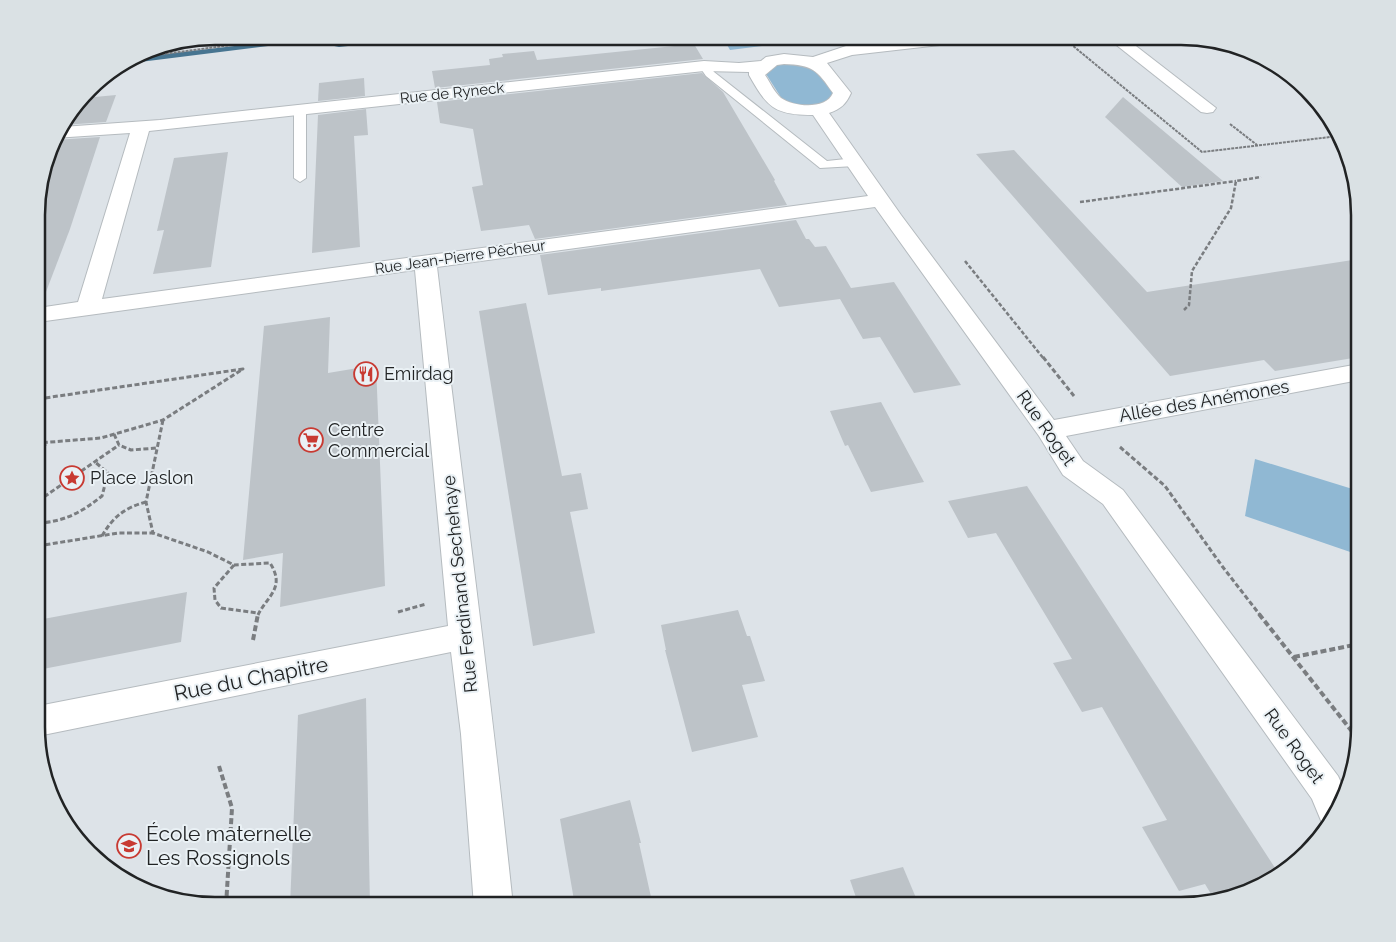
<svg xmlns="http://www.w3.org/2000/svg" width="1396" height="942" viewBox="0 0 1396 942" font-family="Raleway,sans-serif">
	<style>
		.green { fill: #90b8d3 }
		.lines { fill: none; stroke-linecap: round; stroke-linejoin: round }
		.stream { fill: #477591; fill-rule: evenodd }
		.building { fill: #bdc3c8 }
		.service-casing { stroke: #b5bbbf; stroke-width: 2 }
		.minor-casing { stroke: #b5bbbf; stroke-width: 2 }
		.path-far3 { stroke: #7a7d80; stroke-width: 2; stroke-dasharray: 3 1; stroke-linecap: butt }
		.path-far2 { stroke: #7a7d80; stroke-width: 2.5; stroke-dasharray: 4 2; stroke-linecap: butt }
		.path-far1 { stroke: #7a7d80; stroke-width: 3; stroke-dasharray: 5 2.5; stroke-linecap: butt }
		.path { stroke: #7a7d80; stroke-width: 4; stroke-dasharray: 6 3; stroke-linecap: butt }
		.service { fill: #fff; fill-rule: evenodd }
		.minor { fill: #fff; fill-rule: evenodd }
		.labels { text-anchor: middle; stroke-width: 4; stroke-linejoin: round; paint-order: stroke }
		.far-street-label { font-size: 15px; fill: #212324; stroke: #eaf1f5 }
		.poi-label { font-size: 18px; fill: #212324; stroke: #eaf1f5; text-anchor: start }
		.street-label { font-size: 18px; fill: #212324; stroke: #eaf1f5 }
		.near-street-label { font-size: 21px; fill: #212324; stroke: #eaf1f5 }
		.near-poi-label { font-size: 21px; fill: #212324; stroke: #eaf1f5; text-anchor: start }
		.rim { fill: none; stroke: #212324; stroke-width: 2.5 }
	</style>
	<rect width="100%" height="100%" fill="#dde3e8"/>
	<g class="green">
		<path d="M722,36H756L762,46L730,50Z"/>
		<path d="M786,62L815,67L834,93L825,103L810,106L792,104L782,99L766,74L770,67Z"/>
		<path d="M1255,459L1359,491V555L1245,516Z"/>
	</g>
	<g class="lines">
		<path class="stream" d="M384,36H395L375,43L339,47L315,42L268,46L124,64L131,60L157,55L268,42L315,38L339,43Z"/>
	</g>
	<g class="building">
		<path d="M694,44L703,59L435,88L432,71L490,65L489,59L503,57L502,54L534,51L537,60Z"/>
		<path d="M702,73L723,92L775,180L774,181L787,205L535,239L529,225L481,231L472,187L483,185L473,129L440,123L437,102Z"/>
		<path d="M364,78L365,96L318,101L319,83Z"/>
		<path d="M116,95L106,122L63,125L84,98Z"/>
		<path d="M1123,97L1223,181L1182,187L1105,117Z"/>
		<path d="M366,109L368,135L354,136L360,247L312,253L318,115Z"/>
		<path d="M100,137L70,229L41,305H38V192L54,140Z"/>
		<path d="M1014,150L1147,292L1359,259V357L1275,371L1264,360L1170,376L976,154Z"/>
		<path d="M228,152L211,267L153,274L164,230L157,231L174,158Z"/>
		<path d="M796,220L806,239H809L815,247L826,246L851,288L894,282L961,385L914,393L880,337L863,339L840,299L779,307L760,269L601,291V288L548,295L540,255Z"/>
		<path d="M526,303L562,476L581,473L588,509L570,512L595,633L533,646L479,311Z"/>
		<path d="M330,317L328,373L376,365L385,586L280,607L283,553L243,560L264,326Z"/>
		<path d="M881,402L924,482L871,492L848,445L845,446L830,411Z"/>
		<path d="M1027,486L1279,874L1270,882L1214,899L1205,884L1179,891L1142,827L1167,820L1102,707L1082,712L1053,663L1072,659L996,533L968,538L948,501Z"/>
		<path d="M187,592L181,642L38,670V620Z"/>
		<path d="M738,610L747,636H750L765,681L742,685L758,737L692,752L665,650H666L661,625Z"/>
		<path d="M366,698L370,906H290L298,715Z"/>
		<path d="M630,800L641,843H639L653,906H575L560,819Z"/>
		<path d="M903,867L919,905L859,906L850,880Z"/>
	</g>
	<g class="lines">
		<g class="service-casing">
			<g id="service">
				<path d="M704,63L708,64L714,72L827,161L855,158L861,162L855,166L820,168L706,76L699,66Z"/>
				<path d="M300,106L306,109V178L300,182L294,178V109Z"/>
			</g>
		</g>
		<g class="minor-casing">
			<g id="minor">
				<path d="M929,36H983L981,39L975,41L852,55L827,63L851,93C846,104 841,109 829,113L901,215L1054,420L1359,364V380L1066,436L1083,461L1123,490L1338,776L1343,787L1329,826L1322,823L1312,799L1103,504L1063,475L1039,436L875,207L437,267C462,480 491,693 513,906H474L461,734L451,652L38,736V706L448,626L415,270L38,322V308L78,302L130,133L54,138L62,127L160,120L704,61L739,63L761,61L766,57L784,54L813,57L849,45ZM784,64C813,65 817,70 833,93C826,110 794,107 781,98C774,92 770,82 765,75L777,65ZM704,71L749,72V75C767,107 774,115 813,115L868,196L102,299L149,131Z"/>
				<path d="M1105,36H1123L1216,108L1213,112L1207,113L1201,112Z"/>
			</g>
		</g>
		<g class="path-far3">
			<path d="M1061,36L1202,152L1339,136"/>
			<path d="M134,58L299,36"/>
			<path d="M1230,124L1257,145"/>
		</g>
		<g class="path-far2">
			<path d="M1080,202L1236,181"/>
			<path d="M965,261L1044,359"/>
			<path d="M1184,310L1189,305L1192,271L1231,208L1236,181L1261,177"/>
		</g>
		<g class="path-far1">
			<path d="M1043,357L1074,396"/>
			<path d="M38,399L243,369L163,420L101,438L38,443"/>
			<path d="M163,420L146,502L153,533L208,552L234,565L270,563C286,588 267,596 258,615"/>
			<path d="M114,434L119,445L131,450L157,448"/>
			<path d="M1120,447L1165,486L1222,566L1260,615"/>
			<path d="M38,449L46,444"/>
			<path d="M38,501L119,445"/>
			<path d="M38,523C64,522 82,512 102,496L108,473L95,462"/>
			<path d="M102,536C113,517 124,508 146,502"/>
			<path d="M38,546L118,533H153"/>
			<path d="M234,565L214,588L215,600L221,608L258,613"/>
			<path d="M398,612L426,604"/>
		</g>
		<g class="path">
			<path d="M1259,614L1354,734L1356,749"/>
			<path d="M253,640L258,614"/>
			<path d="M1294,657L1359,644"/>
			<path d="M219,766L232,808L226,906"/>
		</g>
		<use href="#service" class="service"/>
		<use href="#minor" class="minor"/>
	</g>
	<defs>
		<g id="restaurant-ring" transform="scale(1.25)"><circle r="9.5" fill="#eaf1f5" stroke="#c83a32" stroke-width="1.5"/><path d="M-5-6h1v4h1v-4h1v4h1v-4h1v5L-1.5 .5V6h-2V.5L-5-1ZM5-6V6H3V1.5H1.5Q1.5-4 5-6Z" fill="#c83a32"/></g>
		<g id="supermarket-ring" transform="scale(1.25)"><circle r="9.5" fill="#eaf1f5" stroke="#c83a32" stroke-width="1.5"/><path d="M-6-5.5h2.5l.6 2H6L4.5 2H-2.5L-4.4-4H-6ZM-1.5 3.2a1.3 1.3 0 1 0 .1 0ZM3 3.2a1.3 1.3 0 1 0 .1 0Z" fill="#c83a32"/></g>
		<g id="sight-ring" transform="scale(1.25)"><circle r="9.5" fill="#eaf1f5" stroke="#c83a32" stroke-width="1.5"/><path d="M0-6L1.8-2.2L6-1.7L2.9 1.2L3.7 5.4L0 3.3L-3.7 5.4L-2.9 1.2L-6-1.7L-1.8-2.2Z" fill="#c83a32"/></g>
		<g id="school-ring" transform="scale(1.25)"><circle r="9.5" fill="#eaf1f5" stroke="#c83a32" stroke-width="1.5"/><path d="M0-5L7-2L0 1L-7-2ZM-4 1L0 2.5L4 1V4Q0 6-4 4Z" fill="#c83a32"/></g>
	</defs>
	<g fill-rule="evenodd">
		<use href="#restaurant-ring" x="366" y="374"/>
		<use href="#supermarket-ring" x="311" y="440"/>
		<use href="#sight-ring" x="72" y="478"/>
		<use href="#school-ring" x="129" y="846"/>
	</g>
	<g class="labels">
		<g class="far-street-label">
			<text transform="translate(452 93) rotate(-6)" y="5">Rue de Ryneck</text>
			<text transform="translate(460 257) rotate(-8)" y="5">Rue Jean-Pierre Pêcheur</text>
		</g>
		<g class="poi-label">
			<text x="384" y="380">Emirdag</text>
			<text x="328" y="436">Centre<tspan x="328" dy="21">Commercial</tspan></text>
			<text x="90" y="484">Place Jaslon</text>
		</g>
		<g class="street-label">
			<text transform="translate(1204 401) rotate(-10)" y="6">Allée des Anémones</text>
			<text transform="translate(1046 428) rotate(55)" y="6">Rue Roget</text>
			<text transform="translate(460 584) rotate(-96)" y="6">Rue Ferdinand Sechehaye</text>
			<text transform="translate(1294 746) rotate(54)" y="6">Rue Roget</text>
		</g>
		<g class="near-street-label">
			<text transform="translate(251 679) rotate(-11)" y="7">Rue du Chapitre</text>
		</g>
		<g class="near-poi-label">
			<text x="146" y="841">École maternelle<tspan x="146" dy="24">Les Rossignols</tspan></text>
		</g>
	</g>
	<path d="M0 0H1396V942H0ZM215 45H1181A170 170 0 0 1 1351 215V727A170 170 0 0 1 1181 897H215A170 170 0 0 1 45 727V215A170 170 0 0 1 215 45Z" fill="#dae1e4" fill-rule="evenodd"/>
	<path class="rim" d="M215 45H1181A170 170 0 0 1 1351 215V727A170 170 0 0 1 1181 897H215A170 170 0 0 1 45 727V215A170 170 0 0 1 215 45Z"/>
</svg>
